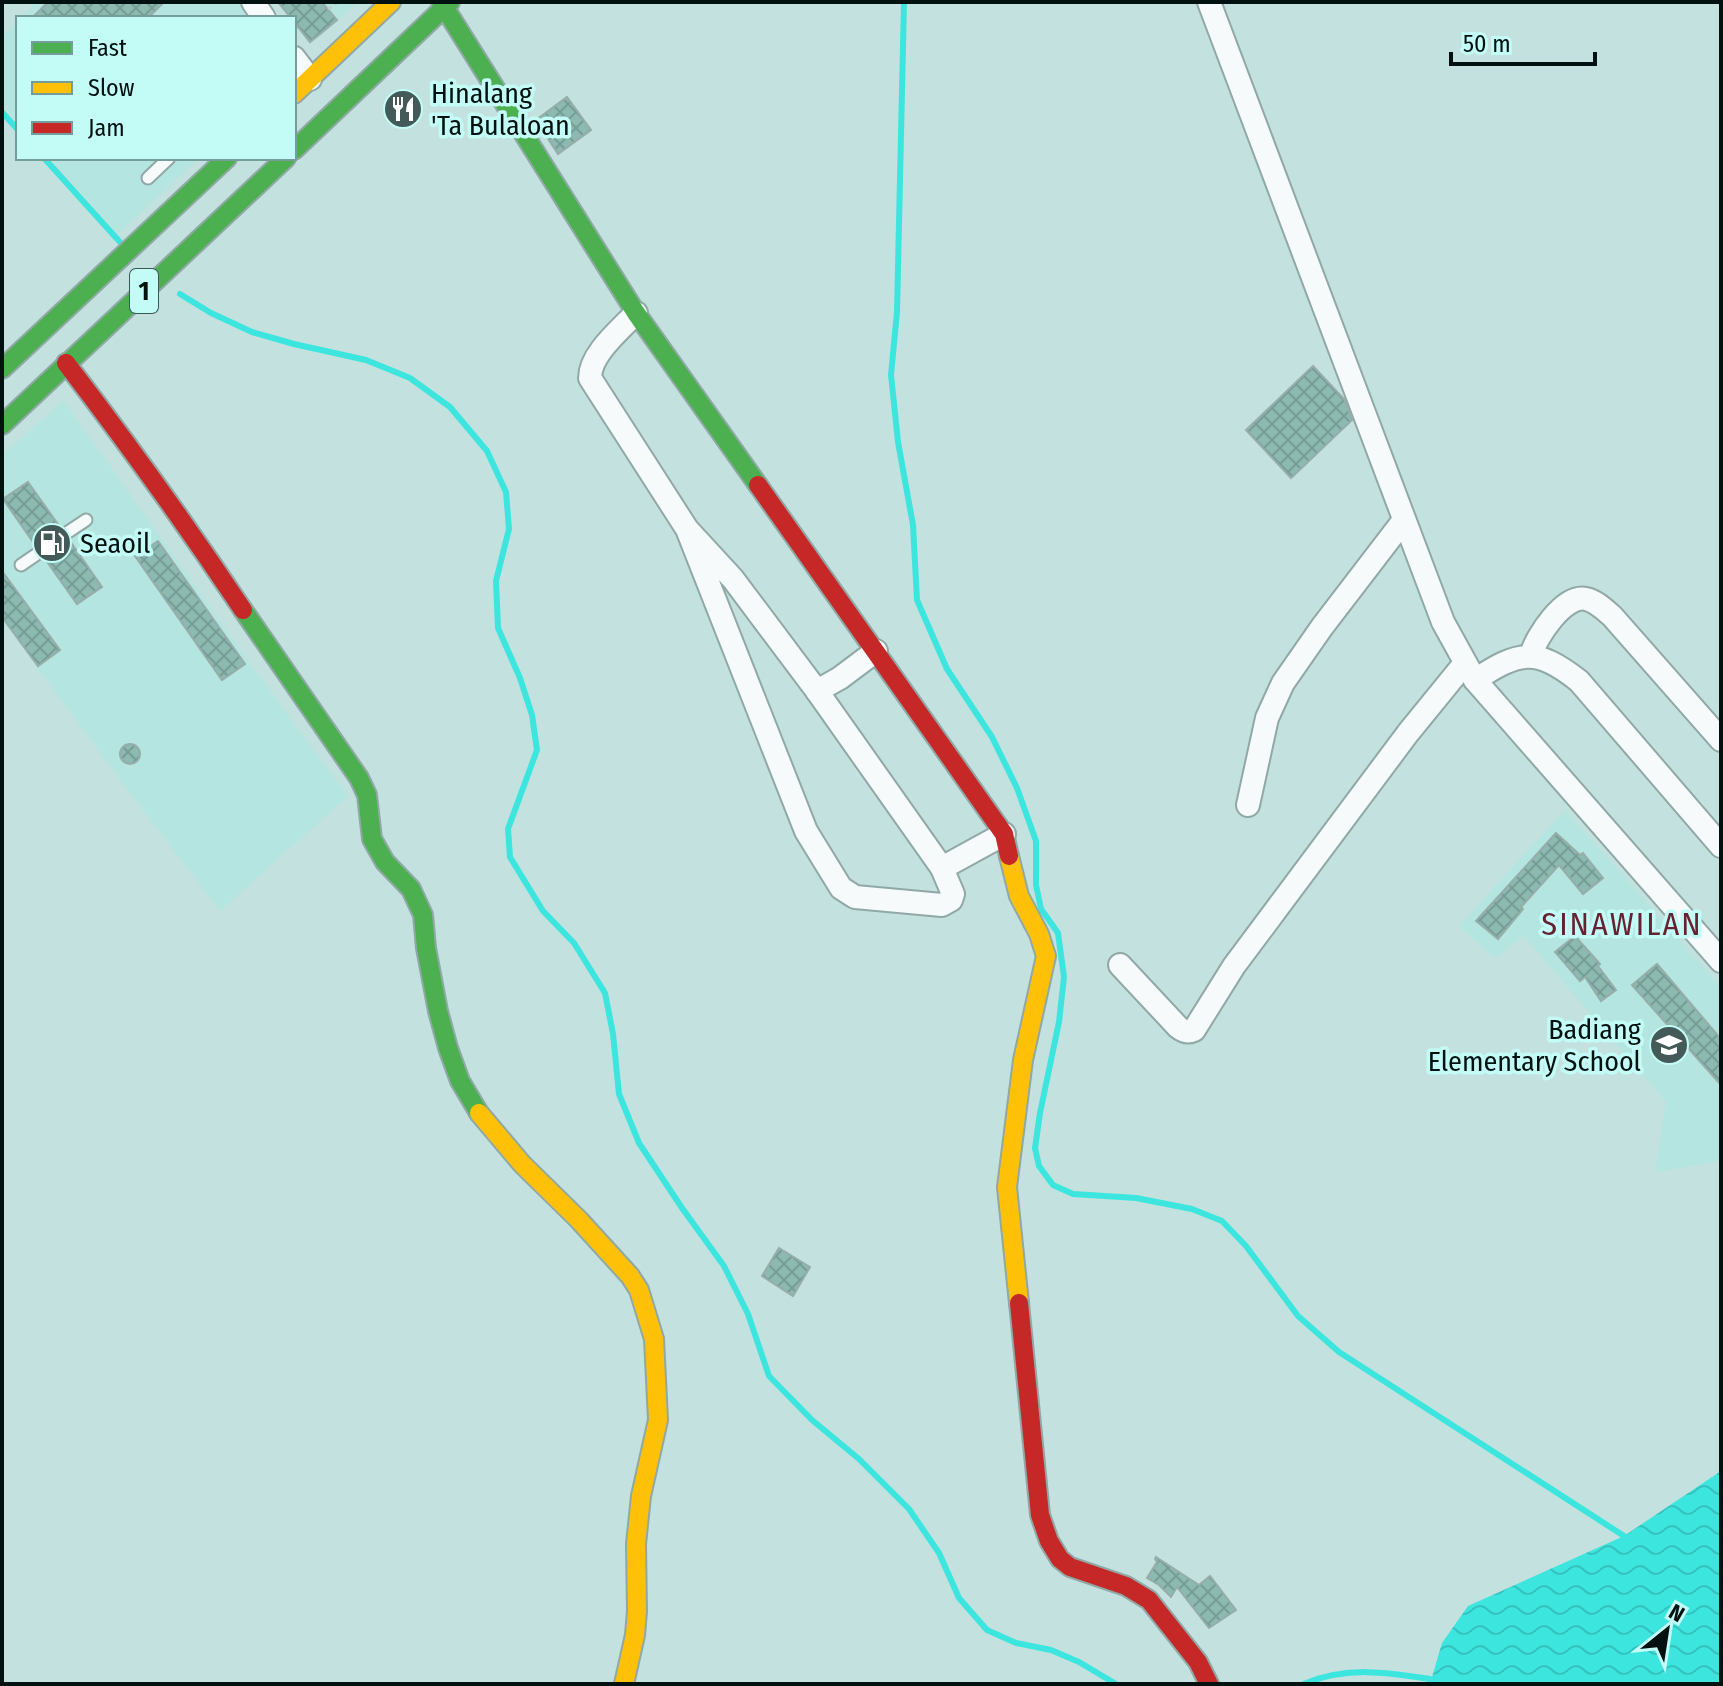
<svg xmlns="http://www.w3.org/2000/svg" width="1723" height="1686" viewBox="0 0 1723 1686" font-family="'Fira Sans Condensed',sans-serif">
	<style>
		.built { fill: #b4e5e1 }
		.water { fill: url(#water-waves) }
		.lines { fill: none; stroke-linecap: round; stroke-linejoin: round }
		.stream { stroke: #3de5df; stroke-width: 6 }
		.building { fill: url(#building-cross-hatch); stroke: #97ada9; stroke-width: 2 }
		.lane-casing { stroke: #90a8a6; stroke-width: 15 }
		.street-casing { stroke: #90a8a6; stroke-width: 26 }
		.fast-casing { stroke: #90a8a6; stroke-width: 22 }
		.slow-casing { stroke: #90a8a6; stroke-width: 22 }
		.jam-casing { stroke: #90a8a6; stroke-width: 22 }
		.path { stroke: #c1c9c9; stroke-width: 3; stroke-dasharray: 4 4; stroke-linecap: butt }
		.lane { stroke: #f6fafa; stroke-width: 11 }
		.street { stroke: #f6fafa; stroke-width: 22 }
		.fast { stroke: #4caf50; stroke-width: 18 }
		.slow { stroke: #ffc107; stroke-width: 18 }
		.jam { stroke: #c62828; stroke-width: 18 }
		.labels { text-anchor: middle; stroke-width: 7; stroke-linejoin: round; paint-order: stroke }
		.shield { fill: #c3fbf6; stroke: #3a5755; stroke-width: 2 }
		.shield-label { font-size: 26px; font-weight: bold; fill: #001110 }
		.poi-label { font-size: 28px; fill: #001110; stroke: #c3fbf6; text-anchor: start }
		.quarter-label { font-size: 32px; letter-spacing: 2px; fill: #672231; stroke: #c3fbf6 }
	</style>
	<defs>
		<pattern id="water-waves" width="16" height="10" patternUnits="userSpaceOnUse" patternTransform="scale(2)"><rect width="16" height="10" fill="#3de5df"/><path d="M0 5q4-4 8 0t8 0" fill="none" stroke="#34c3be"/></pattern>
		<pattern id="building-cross-hatch" width="8" height="8" patternUnits="userSpaceOnUse" patternTransform="scale(2)"><rect width="8" height="8" fill="#8cb9b0"/><path d="M0 0l8 8M0 8l8-8" fill="none" stroke="#779e96"/></pattern>
	</defs>
	<rect width="100%" height="100%" fill="#c3e1de"/>
	<g class="built">
		<path d="M36,2H241L253,18H21Z"/>
		<path d="M276,2H358L310,45L294,25V18H289Z"/>
		<path d="M18,21V122L2,104V38Z"/>
		<path d="M50,158H199L118,234Z"/>
		<path d="M63,400L252,666L348,796L220,911L127,789L2,620V456Z"/>
		<path d="M1565,810L1721,987V1161L1655,1172L1666,1102L1524,936L1495,958L1459,926Z"/>
	</g>
	<path class="water" d="M1721,1471V1684H1430L1442,1643L1468,1606L1624,1536Z"/>
	<g class="lines">
		<g class="stream">
			<path d="M904,2L897,312L891,375L898,442L913,525L917,600L947,669L992,737L1017,788L1036,841V885L1041,909L1058,933L1064,977L1059,1022L1040,1113L1035,1148L1039,1166L1053,1185L1073,1194L1136,1198L1192,1209L1222,1221L1246,1246L1298,1316L1339,1352L1624,1536"/>
			<path d="M2,112L18,130"/>
			<path d="M44,158L119,241"/>
			<path d="M180,294L211,313L252,332L294,344L366,360L410,378L450,407L487,451L506,492L509,529L496,581L498,628L520,678L532,715L537,750L508,829L510,857L543,911L574,943L605,993L613,1034L619,1094L639,1143L682,1208L724,1266L748,1314L769,1376L812,1420L859,1459L909,1509L939,1553L959,1598L987,1630L1016,1643L1051,1650L1079,1662L1116,1684"/>
			<path d="M1304,1684C1346,1666 1387,1672 1430,1679"/>
		</g>
	</g>
	<g class="building">
		<path d="M48,2H164L148,18H32Z"/>
		<path d="M278,2H322L337,20L310,42L294,22V18H291Z"/>
		<path d="M567,97L591,130L558,154L536,120Z"/>
		<path d="M1313,366L1344,399L1352,420L1291,478L1246,430Z"/>
		<path d="M28,482L60,527L57,534L58,539L65,542L70,541L102,587L77,604L45,559L48,552L46,547L40,544L35,545L3,499Z"/>
		<path d="M158,541L245,664L222,680L135,556Z"/>
		<path d="M2,571L60,650L38,666L2,617Z"/>
		<circle cx="130" cy="754" r="10"/>
		<path d="M1556,833L1580,855L1583,853L1603,878L1583,894L1559,865L1521,907L1523,909L1498,939L1476,921Z"/>
		<path d="M1575,936L1600,964L1598,966L1616,990L1601,1001L1585,977L1580,981L1555,952Z"/>
		<path d="M1657,964L1721,1039V1085L1632,985Z"/>
		<path d="M779,1248L810,1267L793,1296L762,1276Z"/>
		<path d="M1156,1557L1199,1585L1210,1576L1236,1610L1209,1628L1177,1587L1171,1597L1159,1585L1147,1578L1157,1562L1155,1559Z"/>
	</g>
	<g class="lines">
		<g class="lane-casing">
			<g id="lane">
				<path d="M148,178L169,158"/>
				<path d="M65,534L86,520"/>
				<path d="M21,565L40,552"/>
			</g>
		</g>
		<g class="street-casing">
			<g id="street">
				<path d="M253,2L264,18"/>
				<path d="M1209,2L1443,622L1475,680C1519,651 1536,647 1579,681L1721,846"/>
				<path d="M294,58L310,79"/>
				<path d="M636,313C620,330 590,354 590,378L687,529L806,831L841,888L855,897L942,905L951,900L953,894L942,868L817,691L733,579L687,529"/>
				<path d="M1531,655C1536,637 1564,594 1586,599C1596,601 1605,610 1612,616L1721,740"/>
				<path d="M1475,680L1721,961"/>
				<path d="M817,691L840,678L876,651"/>
				<path d="M1248,805L1267,718L1283,683L1322,627L1404,520"/>
				<path d="M942,868L1004,834"/>
				<path d="M1120,965L1178,1027C1183,1031 1188,1033 1194,1030L1234,966L1284,899L1408,733L1465,663"/>
			</g>
		</g>
		<g class="fast-casing">
			<g id="fast">
				<path d="M441,2L636,313L758,485"/>
				<path d="M294,150L450,2"/>
				<path d="M2,369L227,158"/>
				<path d="M2,425L286,158"/>
				<path d="M243,610L359,778L367,795L372,839L385,862L411,889L423,915L426,948L438,1011L448,1048L460,1081L479,1113"/>
			</g>
		</g>
		<g class="slow-casing">
			<g id="slow">
				<path d="M294,94L391,2"/>
				<path d="M1009,856L1019,896L1039,934L1046,956L1023,1060L1007,1187L1019,1303"/>
				<path d="M479,1113L522,1164L579,1220L630,1276L639,1290L654,1339L658,1420L641,1496L636,1544L637,1611L635,1635L624,1684"/>
			</g>
		</g>
		<g class="jam-casing">
			<g id="jam">
				<path d="M66,363C128,444 187,526 243,610"/>
				<path d="M758,485L1004,834L1009,856"/>
				<path d="M1019,1303L1040,1515L1049,1541L1060,1559L1070,1567L1126,1586L1149,1600L1198,1662L1209,1684"/>
			</g>
		</g>
		<path class="path" d="M328,9L338,2"/>
		<use href="#lane" class="lane"/>
		<use href="#street" class="street"/>
		<use href="#fast" class="fast"/>
		<use href="#slow" class="slow"/>
		<use href="#jam" class="jam"/>
	</g>
	<defs>
		<g id="restaurant-disc" transform="scale(2)"><circle r="9.5" fill="#445a58" stroke="#c3fbf6"/><path d="M-5-6h1v4h1v-4h1v4h1v-4h1v5L-1.5 .5V6h-2V.5L-5-1ZM5-6V6H3V1.5H1.5Q1.5-4 5-6Z" fill="#fff"/></g>
		<g id="fuel-disc" transform="scale(2)"><circle r="9.5" fill="#445a58" stroke="#c3fbf6"/><path d="M-5.5-6h7V0h2V4h1.3V-2.5L3-4.5l.8-.8L6-3V5H2.5V1h-1V6h-7ZM-4.2-4.7v3.2H.2V-4.7Z" fill="#fff"/></g>
		<g id="school-disc" transform="scale(2)"><circle r="9.5" fill="#445a58" stroke="#c3fbf6"/><path d="M0-5L7-2L0 1L-7-2ZM-4 1L0 2.5L4 1V4Q0 6-4 4Z" fill="#fff"/></g>
	</defs>
	<g fill-rule="evenodd">
		<use href="#restaurant-disc" x="403" y="109"/>
		<use href="#fuel-disc" x="52" y="543"/>
		<use href="#school-disc" x="1669" y="1045"/>
	</g>
	<g class="labels">
		<rect class="shield" x="130" y="269" width="28" height="44" rx="6"/>
		<g class="shield-label">
			<text x="144" y="300">1</text>
		</g>
		<g class="poi-label">
			<text x="431" y="103">Hinalang<tspan x="431" dy="32">'Ta Bulaloan</tspan></text>
			<text x="80" y="553">Seaoil</text>
			<text x="1641" y="1039" text-anchor="end">Badiang<tspan x="1641" dy="32">Elementary School</tspan></text>
		</g>
		<g class="quarter-label">
			<text x="1622" y="935">SINAWILAN</text>
		</g>
	</g>
	<rect width="1723" height="1686" fill="none" stroke="#001110" stroke-width="8"/>
	<rect x="16" y="16" width="280" height="144" fill="#c3fbf6" stroke="#759d9a" stroke-width="2"/>
	<rect x="32" y="42" width="40" height="12" fill="#4caf50" stroke="#759d9a" stroke-width="2"/>
	<text x="88" y="56" font-size="24" fill="#001110">Fast</text>
	<rect x="32" y="82" width="40" height="12" fill="#ffc107" stroke="#759d9a" stroke-width="2"/>
	<text x="88" y="96" font-size="24" fill="#001110">Slow</text>
	<rect x="32" y="122" width="40" height="12" fill="#c62828" stroke="#759d9a" stroke-width="2"/>
	<text x="88" y="136" font-size="24" fill="#001110">Jam</text>
	<g transform="translate(1667 1630) rotate(30)" stroke="#c3fbf6" stroke-width="6" paint-order="stroke">
	<path d="M0-6L14 30L0 20L-14 30Z" fill="#001110"/>
	<text y="-12" font-size="22" font-weight="bold" text-anchor="middle" fill="#001110">N</text>
	</g>
	<path d="M1451 52v12h144v-12" fill="none" stroke="#001110" stroke-width="4"/>
	<text x="1463" y="52" font-size="24" fill="#001110" stroke="#c3fbf6" stroke-width="6" paint-order="stroke">50 m</text>
</svg>
